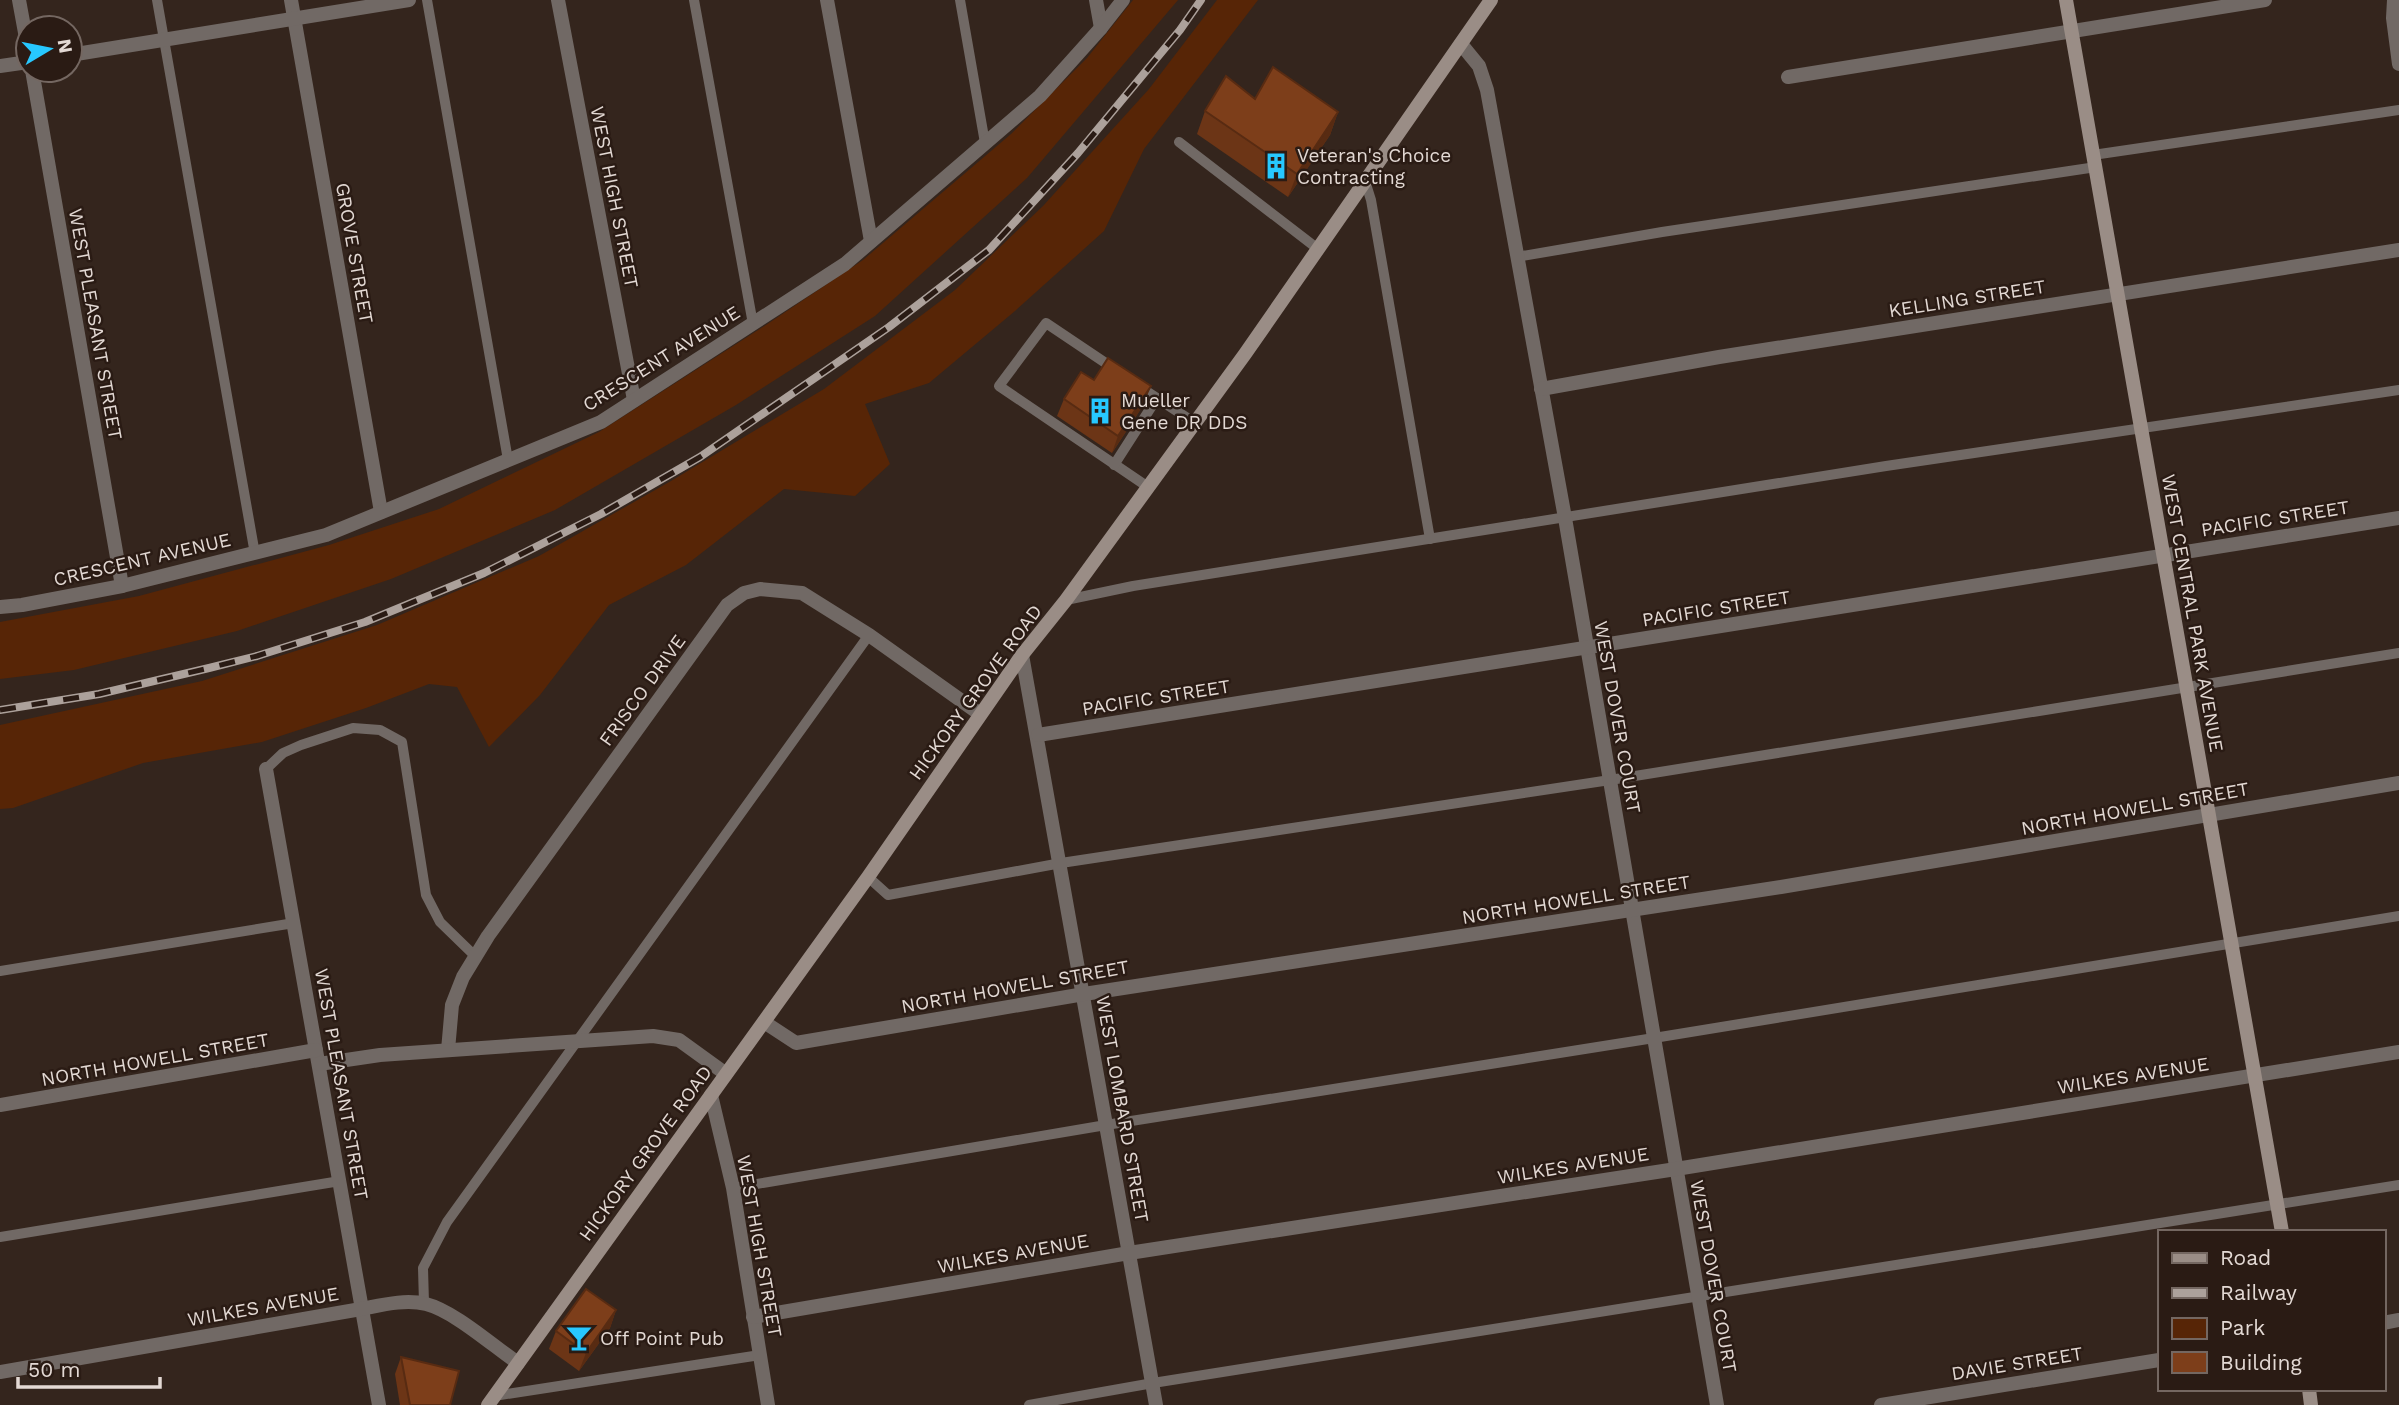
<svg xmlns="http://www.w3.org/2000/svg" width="2399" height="1405" viewBox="0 0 2399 1405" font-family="'Work Sans',sans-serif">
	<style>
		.green { fill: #572506 }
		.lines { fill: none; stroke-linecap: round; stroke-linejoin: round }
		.lane { stroke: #716965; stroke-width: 10 }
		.street { stroke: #716965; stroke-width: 14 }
		.secondary { stroke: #9a8d86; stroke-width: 14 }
		.rail-casing { stroke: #aca19b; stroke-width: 8 }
		.rail { stroke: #2a1b14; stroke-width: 5; stroke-dasharray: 16; stroke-linecap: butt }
		.wall { fill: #6c3516 }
		.shaded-wall { fill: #582b12 }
		.building { fill: #7d3e1a; stroke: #582b12; stroke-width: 2 }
		.labels { text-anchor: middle; stroke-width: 5; stroke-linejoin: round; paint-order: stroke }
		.poi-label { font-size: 19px; fill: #e3d9d4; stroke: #2a1b14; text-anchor: start }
		.street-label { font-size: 19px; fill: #e3d9d4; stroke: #2a1b14 }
	</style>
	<rect width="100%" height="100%" fill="#34251d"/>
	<g class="green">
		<path d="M1133,0H1178L1027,178L875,316L736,405L555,510L391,579L237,631L74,670L0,679V622L139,596L329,545L439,509L599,432L766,325L863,260L1011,134L1087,58Z"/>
		<path d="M1217,0H1258L1144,149L1104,231L1015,311L929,383L865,404L890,464L855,496L784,489L686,565L609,605L540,695L489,747L457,687L429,684L366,708L262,742L143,763L13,808L0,809V725L202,681L377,625L539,556L671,481L824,389L955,290L1043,206L1149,89Z"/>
	</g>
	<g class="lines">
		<g class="lane">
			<path d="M157,0L255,554"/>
			<path d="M427,0L508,460"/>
			<path d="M694,0L753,324"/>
			<path d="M960,0L985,143"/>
			<path d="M1179,142L1318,249"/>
			<path d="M2093,155L2399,110"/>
			<path d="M1365,181L1371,200L1430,539"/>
			<path d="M1517,257L1662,232L2096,167"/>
			<path d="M1116,370L1046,323L999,386L1148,487"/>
			<path d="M1140,387L1195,423"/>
			<path d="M1114,465L1157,398"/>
			<path d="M1066,600L1133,586L1886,466L2399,390"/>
			<path d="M266,769L283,753L301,745L353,728L380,730L402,742L426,895L440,922L475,956"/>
			<path d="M868,877L888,895L1061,863L1610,780L2399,653"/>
			<path d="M0,971L294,923"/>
			<path d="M733,1188L1106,1125L1654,1038L2399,916"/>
			<path d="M0,1237L340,1181"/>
			<path d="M424,1303L423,1268L447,1222L869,635"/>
			<path d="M494,1396L760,1355"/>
			<path d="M1029,1405L1153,1383L2399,1185"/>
		</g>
		<g class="street">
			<path d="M19,0L28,49"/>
			<path d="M291,0L381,512"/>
			<path d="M558,0L634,400"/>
			<path d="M827,0L871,241"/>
			<path d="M1096,0L1101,28"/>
			<path d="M2394,0L2393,18L2399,64"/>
			<path d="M1461,44L1479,66L1487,90L1565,518L1717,1405"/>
			<path d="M70,55L409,0"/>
			<path d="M0,66L28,62"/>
			<path d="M32,70L122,586"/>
			<path d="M1788,77L2265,0"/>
			<path d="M1541,389L1719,357L2399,250"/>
			<path d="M0,607L22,605L122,586L326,535L601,422L845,264L1040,96L1101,28L1123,0"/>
			<path d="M1022,655L1156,1405"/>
			<path d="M1038,735L2399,518"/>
			<path d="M266,769L379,1405"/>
			<path d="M764,1022L796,1043L1084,994L1781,887L2399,783"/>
			<path d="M448,1050L452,1005L463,977L488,936L727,605L744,593L760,589L802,593L869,635L980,714"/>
			<path d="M319,1064L380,1055L653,1036L679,1040L726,1074"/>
			<path d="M711,1095L733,1188L768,1405"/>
			<path d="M0,1105L316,1050"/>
			<path d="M753,1317L1129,1253L1676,1169L2399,1052"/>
			<path d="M2383,1323L2399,1320"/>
			<path d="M0,1372L361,1309C382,1305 405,1299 426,1304C454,1311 493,1346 518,1363"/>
			<path d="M1881,1405L2159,1360"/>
		</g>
		<g class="secondary">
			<path d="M2066,0L2282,1232"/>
			<path d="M2309,1389L2311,1405"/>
			<path d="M488,1405L868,877L1022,655L1066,600L1245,354L1491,0"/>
		</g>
		<g class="rail-casing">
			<path id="rail" d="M0,710L99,694L209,668L257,656L365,622L484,573L601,514L700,457L889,327L989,250L1078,153L1180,30L1201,0"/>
		</g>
		<use href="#rail" class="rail"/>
	</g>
	<g class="wall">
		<path d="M1255,99L1338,112L1330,135L1288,197L1197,134L1205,111Z"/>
		<path d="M1094,380L1144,404L1112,453L1057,416L1064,399Z"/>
		<path d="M616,1310L610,1328L579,1371L549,1349L556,1331Z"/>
		<path d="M401,1357L450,1405H400L395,1374Z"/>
	</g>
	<g class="shaded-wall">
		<path d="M1338,112L1330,135L1288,197L1297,174Z"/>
		<path d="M1151,386L1144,404L1112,453L1118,436Z"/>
		<path d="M616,1310L610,1328L579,1371L586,1353Z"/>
	</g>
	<g class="building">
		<path d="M1273,67L1338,112L1297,174L1205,111L1226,76L1255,99Z"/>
		<path d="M1108,358L1151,386L1118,436L1064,399L1081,372L1094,380Z"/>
		<path d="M586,1289L616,1310L586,1353L556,1331Z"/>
		<path d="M401,1357L459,1371L450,1405H410Z"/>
	</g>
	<defs>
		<g id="building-bare" transform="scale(2.1)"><path d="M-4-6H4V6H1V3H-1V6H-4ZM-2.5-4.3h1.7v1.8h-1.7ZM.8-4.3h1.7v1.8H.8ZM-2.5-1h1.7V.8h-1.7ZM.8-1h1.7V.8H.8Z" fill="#27c8ff" stroke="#2a1b14" stroke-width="2.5" paint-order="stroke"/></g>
		<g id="bar-bare" transform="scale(2.1)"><path d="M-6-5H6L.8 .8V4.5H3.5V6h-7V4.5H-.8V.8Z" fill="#27c8ff" stroke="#2a1b14" stroke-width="2.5" paint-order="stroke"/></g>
	</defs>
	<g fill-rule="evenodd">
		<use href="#building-bare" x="1276" y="166"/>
		<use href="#building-bare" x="1100" y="411"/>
		<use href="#bar-bare" x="579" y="1338"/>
	</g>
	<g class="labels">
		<g class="poi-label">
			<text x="1297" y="162">Veteran's Choice<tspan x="1297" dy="22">Contracting</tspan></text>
			<text x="1121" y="407">Mueller<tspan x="1121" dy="22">Gene DR DDS</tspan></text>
			<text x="600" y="1345">Off Point Pub</text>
		</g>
		<g class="street-label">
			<text transform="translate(615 197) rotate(79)" y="7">WEST HIGH STREET</text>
			<text transform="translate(355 253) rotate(80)" y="7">GROVE STREET</text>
			<text transform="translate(1967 298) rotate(-9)" y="7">KELLING STREET</text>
			<text transform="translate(96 324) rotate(80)" y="7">WEST PLEASANT STREET</text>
			<text transform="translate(661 358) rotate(-32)" y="7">CRESCENT AVENUE</text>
			<text transform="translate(2275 518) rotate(-9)" y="7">PACIFIC STREET</text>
			<text transform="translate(142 559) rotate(-13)" y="7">CRESCENT AVENUE</text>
			<text transform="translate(1716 608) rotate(-9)" y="7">PACIFIC STREET</text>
			<text transform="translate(2193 613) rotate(80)" y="7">WEST CENTRAL PARK AVENUE</text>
			<text transform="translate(642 690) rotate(-54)" y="7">FRISCO DRIVE</text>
			<text transform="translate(975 692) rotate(-54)" y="7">HICKORY GROVE ROAD</text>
			<text transform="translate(1156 697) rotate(-9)" y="7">PACIFIC STREET</text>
			<text transform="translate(1618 717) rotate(80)" y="7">WEST DOVER COURT</text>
			<text transform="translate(2135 808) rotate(-10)" y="7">NORTH HOWELL STREET</text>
			<text transform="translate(1576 899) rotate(-9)" y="7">NORTH HOWELL STREET</text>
			<text transform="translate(1015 986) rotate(-10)" y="7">NORTH HOWELL STREET</text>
			<text transform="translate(155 1059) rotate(-10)" y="7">NORTH HOWELL STREET</text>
			<text transform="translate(2133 1075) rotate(-9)" y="7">WILKES AVENUE</text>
			<text transform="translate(342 1084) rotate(80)" y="7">WEST PLEASANT STREET</text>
			<text transform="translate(1123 1109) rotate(80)" y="7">WEST LOMBARD STREET</text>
			<text transform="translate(645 1153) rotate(-54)" y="7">HICKORY GROVE ROAD</text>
			<text transform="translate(1573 1165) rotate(-9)" y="7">WILKES AVENUE</text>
			<text transform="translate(760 1246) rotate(80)" y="7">WEST HIGH STREET</text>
			<text transform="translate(1013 1253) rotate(-10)" y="7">WILKES AVENUE</text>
			<text transform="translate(1714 1276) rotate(80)" y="7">WEST DOVER COURT</text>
			<text transform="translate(263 1306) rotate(-10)" y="7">WILKES AVENUE</text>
			<text transform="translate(2017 1363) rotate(-9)" y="7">DAVIE STREET</text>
		</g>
	</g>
	<rect x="2158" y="1230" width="228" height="161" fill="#2a1b14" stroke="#746761" stroke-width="2"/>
	<rect x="2172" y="1253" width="35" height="10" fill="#9a8d86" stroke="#746761" stroke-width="2"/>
	<text x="2220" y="1265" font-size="21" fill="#e3d9d4">Road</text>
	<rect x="2172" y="1288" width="35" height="10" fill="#aca19b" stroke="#746761" stroke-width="2"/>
	<text x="2220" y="1300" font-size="21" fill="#e3d9d4">Railway</text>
	<rect x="2172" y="1318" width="35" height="21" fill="#572506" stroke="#746761" stroke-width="2"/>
	<text x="2220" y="1335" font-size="21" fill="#e3d9d4">Park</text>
	<rect x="2172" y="1352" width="35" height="21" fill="#7d3e1a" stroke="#746761" stroke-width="2"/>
	<text x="2220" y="1370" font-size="21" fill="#e3d9d4">Building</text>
	<g transform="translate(49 49) rotate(80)"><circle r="33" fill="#2a1b14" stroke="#746761" stroke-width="2"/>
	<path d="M0-5L12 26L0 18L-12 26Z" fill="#27c8ff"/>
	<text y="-10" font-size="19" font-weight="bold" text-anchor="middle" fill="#e3d9d4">N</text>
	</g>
	<path d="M18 1377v10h142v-10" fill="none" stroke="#e3d9d4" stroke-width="3.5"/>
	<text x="28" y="1377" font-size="21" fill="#e3d9d4" stroke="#2a1b14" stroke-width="5" paint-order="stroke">50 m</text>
</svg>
